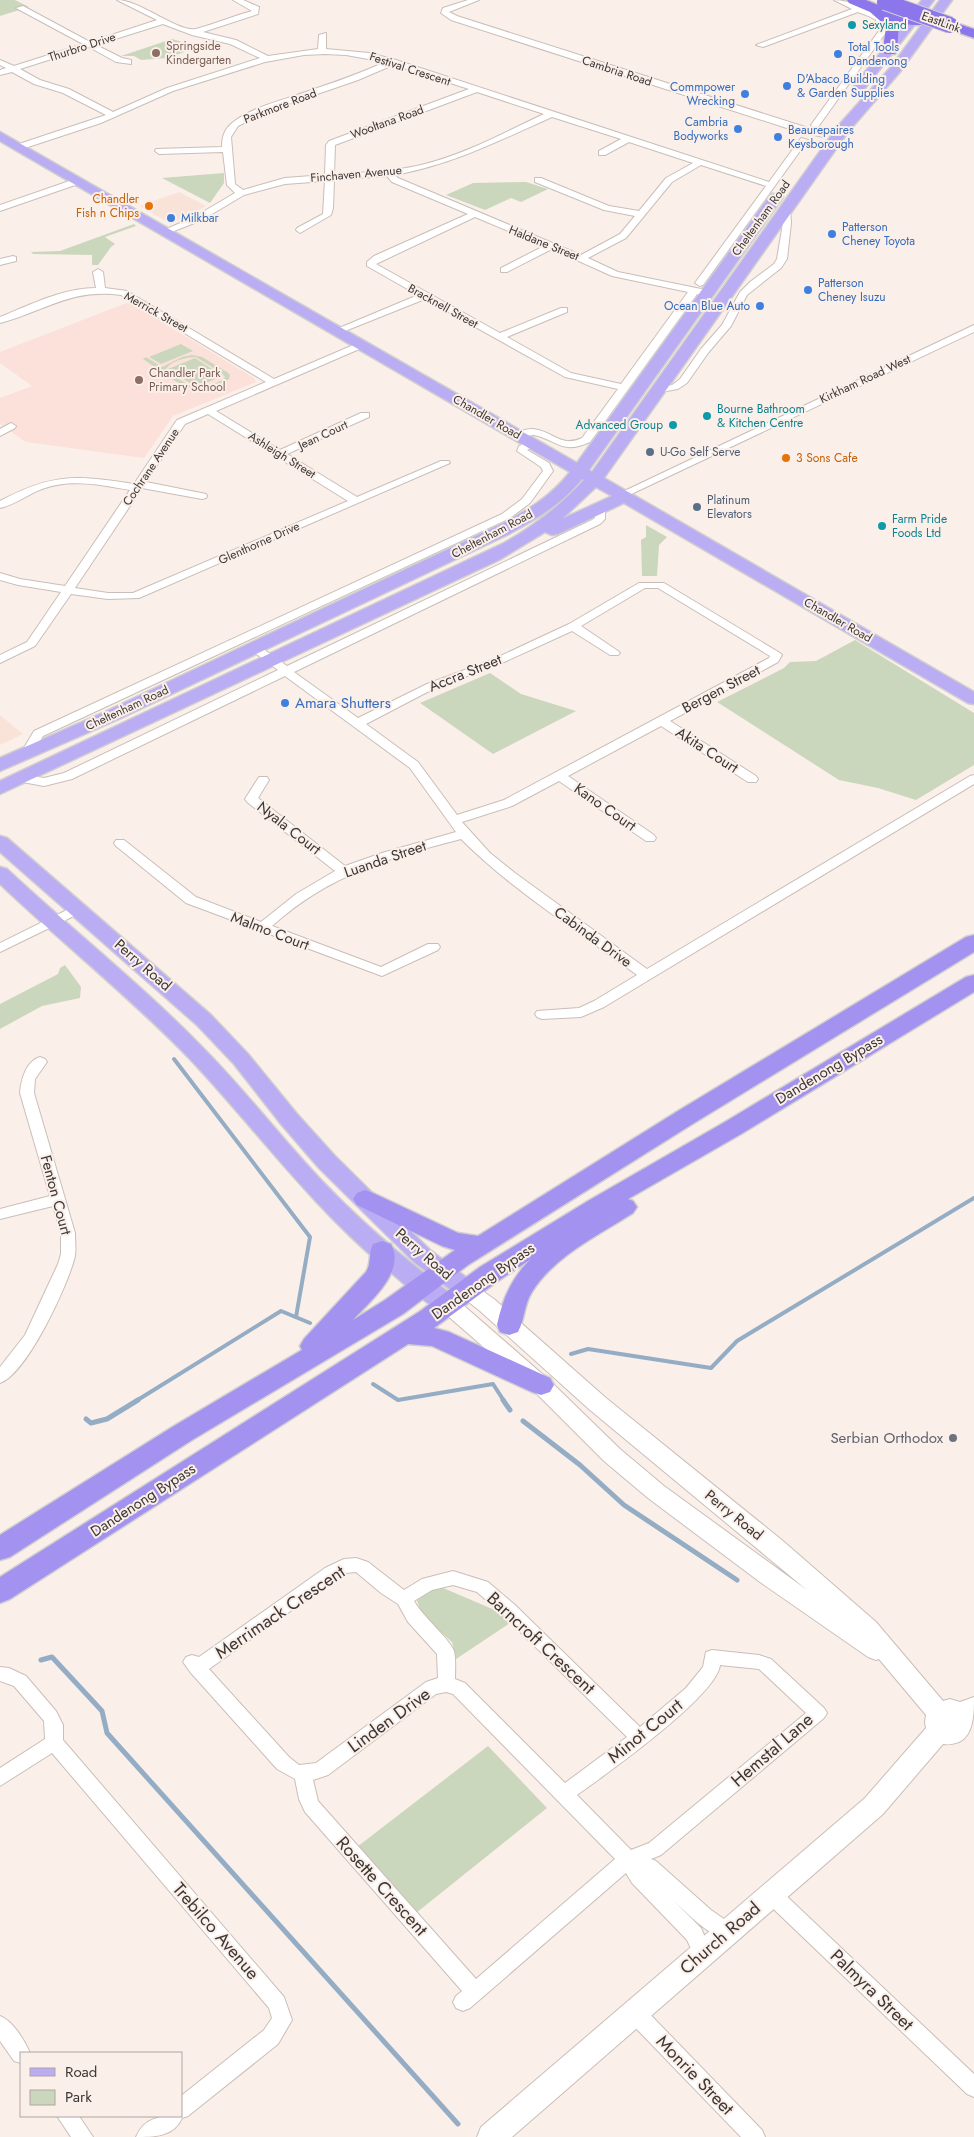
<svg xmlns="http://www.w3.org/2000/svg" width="974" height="2137" viewBox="0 0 974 2137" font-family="Jost,sans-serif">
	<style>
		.commercial { fill: #f9e2d7 }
		.education { fill: #fbe1da }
		.green { fill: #cbd7bc; fill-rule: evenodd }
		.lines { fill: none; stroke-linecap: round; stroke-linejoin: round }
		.stream-far1 { stroke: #94adc5; stroke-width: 4 }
		.stream { stroke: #94adc5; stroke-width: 5 }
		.minor-casing { stroke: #cabeb8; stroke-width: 2 }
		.secondary-casing { stroke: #cabeb8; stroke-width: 2 }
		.primary-casing { stroke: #d0cfcf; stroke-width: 3 }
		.trunk-casing { stroke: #d0cfcf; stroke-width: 3 }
		.motorway-casing { stroke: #d0cfcf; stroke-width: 3 }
		.minor { fill: #fff; fill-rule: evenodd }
		.secondary { fill: #fff; fill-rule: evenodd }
		.primary { fill: #baadf3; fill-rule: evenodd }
		.trunk { fill: #a392ef; fill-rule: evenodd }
		.motorway { fill: #8c76eb; fill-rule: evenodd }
		.motorway-bridge-casing { stroke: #d0cfcf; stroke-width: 18; stroke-linecap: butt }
		.motorway-bridge { stroke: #8c76eb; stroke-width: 16 }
		.culture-dot { fill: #0f9aa8; stroke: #fbefe9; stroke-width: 2 }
		.education-dot { fill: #8d6e63; stroke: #fbefe9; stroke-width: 2 }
		.shop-dot { fill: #3f7fe0; stroke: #fbefe9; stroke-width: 2 }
		.food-dot { fill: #e8710a; stroke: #fbefe9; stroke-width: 2 }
		.service-dot { fill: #5c6f8a; stroke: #fbefe9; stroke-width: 2 }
		.worship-dot { fill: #6b7280; stroke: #fbefe9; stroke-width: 2 }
		.labels { text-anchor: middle; stroke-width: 4; stroke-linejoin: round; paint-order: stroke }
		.far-street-label { font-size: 12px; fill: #3c3735; stroke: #fbefe9 }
		.far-culture-label { font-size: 12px; fill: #0d838f; stroke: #fbefe9; text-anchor: start }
		.far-education-label { font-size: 12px; fill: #785e54; stroke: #fbefe9; text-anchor: start }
		.far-shop-label { font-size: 12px; fill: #366cbe; stroke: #fbefe9; text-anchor: start }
		.far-food-label { font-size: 12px; fill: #c56008; stroke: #fbefe9; text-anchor: end }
		.far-service-label { font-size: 12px; fill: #4e5e75; stroke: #fbefe9; text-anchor: start }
		.street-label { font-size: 15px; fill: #3c3735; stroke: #fbefe9 }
		.shop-label { font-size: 15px; fill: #366cbe; stroke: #fbefe9; text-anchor: start }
		.worship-label { font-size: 15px; fill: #5b616d; stroke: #fbefe9; text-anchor: end }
		.near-street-label { font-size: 18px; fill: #3c3735; stroke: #fbefe9 }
	</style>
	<rect width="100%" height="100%" fill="#fbefe9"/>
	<g class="commercial">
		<path d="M179,192L206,206L190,215L170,223L140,206Z"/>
		<path d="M0,715L23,734L0,745Z"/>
	</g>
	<path class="education" d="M129,302L254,378L256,382L173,416L144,458L26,442L0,424V398L32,386L0,363V352Z"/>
	<g class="green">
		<path d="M0,0H15L29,7L0,16Z"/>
		<path d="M172,39L199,47L167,58L141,60L134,56H121Z"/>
		<path d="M224,173V183L210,203L162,178Z"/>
		<path d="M526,182L548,189L521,202L511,198L485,210L446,195L473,183Z"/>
		<path d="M134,224L136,226L105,237L115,244L111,247L98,265H92V255L33,254L31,252L60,251Z"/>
		<path d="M181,344L193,351L161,364L149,357Z"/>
		<path d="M192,355L202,357L227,372L230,375L229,379C196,405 171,377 143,359L146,357L162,367L182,357ZM196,357L223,374L225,377L224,379C200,393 186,387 166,369C171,361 186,357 196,357Z"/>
		<path d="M195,358L223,376L196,387L168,369Z"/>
		<path d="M646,525L667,537L659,545L657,576H642L641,540L646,537Z"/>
		<path d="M855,640L974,713V765L916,800L878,788L839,780L717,702L784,668L790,662L816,661Z"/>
		<path d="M490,673L521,694L576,711L493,754L420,703Z"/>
		<path d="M65,965L81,987L80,998L42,1006L0,1029V1004L58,974L60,968Z"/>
		<path d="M441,1587L497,1611L510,1623L456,1659L452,1642L422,1616L417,1600L425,1590Z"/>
		<path d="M488,1746L547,1808L416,1913L357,1847Z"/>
	</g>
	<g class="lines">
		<g class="stream-far1">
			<path d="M174,1059L310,1237L296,1317"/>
			<path d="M571,1354L588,1349L711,1368L737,1341L974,1198"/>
			<path d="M373,1384L398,1400L493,1384L504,1401"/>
			<path d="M136,1401L281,1311L310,1323"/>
		</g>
		<g class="stream">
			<path d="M503,1400L510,1410"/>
			<path d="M86,1419L91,1423L107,1419L138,1400"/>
			<path d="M523,1421L580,1465L624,1505L737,1580"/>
			<path d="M41,1660L52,1657L102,1711L107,1733L458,2124"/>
		</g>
		<g class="minor-casing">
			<g id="minor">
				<path d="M117,0C140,0 179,33 196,29C215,24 233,16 252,11L233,0H243L259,7L258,14L203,32L236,40L268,56L318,49L319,35L326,33V49L369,53L396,60L769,182L801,138L808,140L703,285L700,286L695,283L766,186L701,165L672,182L626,238L588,258L618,272L706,290L711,293L706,296L697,294L590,442C561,455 558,440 534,435C526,434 518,441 512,435L513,433C520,431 526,429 533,429C553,431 561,448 582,438L618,389L565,377L425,299L340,333L337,334L332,331L418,295L367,266V262L374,256L468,214L392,182L387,176L334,180L333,208L331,215L300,233L296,230L297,228L323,214L325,181L285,184L244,195L202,220L169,233H163L162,231L196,216L235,193L227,185L223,152L159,154L155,151L156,149L222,147C222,137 224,130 232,123C248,110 272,103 291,97C323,86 355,76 385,62L346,55L325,54L304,55L265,62L173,91L101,123L22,149H16V145L106,115L63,93L34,84L12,72L0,75V70L6,68L0,65V60L14,66L83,44L16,8L23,6L90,42L157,20ZM163,24L192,35L230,44L260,58L167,88L113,112L69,89L40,80L20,69L89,47L116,62L131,64V60L122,58L96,45ZM393,65L469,89L329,141L326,145L325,175L285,178L243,190L235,184L231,137L238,126L268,111L358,80ZM477,92L544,114C505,132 464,155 421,165C393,172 363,172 334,175L335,145ZM552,117L621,139L599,151V155H605L629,142L693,163L666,178L639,211L609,206L541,178H535V182L604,210L635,216L620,234L581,255L398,178L395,175C451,165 501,140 552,117ZM475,217L544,246L501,268V272H507L552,249L612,276L688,292L621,384L571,373L507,337L567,312V308H561L500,333L376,264Z"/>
				<path d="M468,0H479L449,12L457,16L827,134L823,137L793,130L451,20L441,13L443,8Z"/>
				<path d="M834,0C848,0 886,13 889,28L818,127L815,128L811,125L881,28C879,18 867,16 858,12L763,47L756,45L852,9Z"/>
				<path d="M78,178L81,179V183L0,211V205Z"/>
				<path d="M786,205L790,208L791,223L787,259L781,268L747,295L731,326L708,353L687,383L678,389L655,393V389L672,385L680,379L701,349L722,325L740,292L750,282L774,264L777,259L783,223L782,208Z"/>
				<path d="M13,256L16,257V261L0,265V259Z"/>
				<path d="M98,269L103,272L105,288L127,291L274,379L358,343H364V347L216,411L280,450L361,413H369V417L287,454L357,497L441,461H449L450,463L139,598L108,599L71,594L35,646L0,663V655L27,642L61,592L18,585L0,580V573L20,579L65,586L130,490C101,485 71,478 42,489C28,494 15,505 0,508V501C53,473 76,475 134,484L177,420L266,382L121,295C71,288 45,311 0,323V317C30,305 63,288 96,288L93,272ZM208,414L348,501L133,593H108L75,588L142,488L202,499L206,498L207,496L206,494L146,482L185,424Z"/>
				<path d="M974,325V332L625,497L621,498L616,495Z"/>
				<path d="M11,423L16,426L15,428L0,436V429Z"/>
				<path d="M532,440L537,443L527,450L549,463L553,471L530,503L510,518L43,736L31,756L27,757L21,753L34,731L502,514L522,499L543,471L541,467L517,451L519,446Z"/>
				<path d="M600,505L605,508V519L600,524L294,672L358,718L427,684L494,659L569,624L639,583H664L780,653L782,655L778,662L670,721L756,776L758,779L756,782H748L661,726L568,776L654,835L656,838L654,841H646L559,781L512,806L462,822L490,853L515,873L647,969L970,776L974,775V784L604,1007L581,1017L542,1019L537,1017L535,1014L537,1011L579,1008L594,1001L637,975C578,931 513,891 461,839C389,858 330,874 272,926L381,967L428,944H438L440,947L438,950L382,976L186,903L116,846L114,843L116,840H124L196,897L261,922L296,894L335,871L247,802L245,799L259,777H267L269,780L258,798L345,866L382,853L456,832L410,768L285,676L72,779L44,786L17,781L15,778L21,774L44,778L64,773L278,670L251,650L249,648L251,646H259L287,666L592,520L595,518V508ZM645,588H658L770,656L769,658L504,800L457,815L418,762L366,724L435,688L502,663L572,631L610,655H618L620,653L618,651L581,626Z"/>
				<path d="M77,905L82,906L83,909L82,912L0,952V943Z"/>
				<path d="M40,1057L45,1059L47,1062L35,1079L34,1093L75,1233C75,1240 76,1249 75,1256C69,1283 27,1374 0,1383V1367L25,1335L58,1264L61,1254V1233L53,1206L0,1219V1209L50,1196L20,1093C21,1080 26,1061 40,1057Z"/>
				<path d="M356,1558L368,1562L404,1590L422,1579L453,1571L488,1582L515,1605L640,1727L686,1688L703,1667L706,1652L712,1650L759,1655L771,1659L824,1708L827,1713L824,1718L661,1855L651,1859L656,1861L711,1910L734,1926L736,1932L734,1938L727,1941C706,1933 689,1915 673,1900L701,1928L712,1953L710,1959L703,1962L696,1959L687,1940L632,1883L626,1873L470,2008L463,2011L456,2008L453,2002L456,1996L462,1991L305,1812L299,1799L295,1779L277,1769L191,1673L183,1662L186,1657L192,1655L199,1657L325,1568L344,1559ZM356,1572L381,1593L398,1604L408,1622L437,1654L438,1678L426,1682L316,1763L299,1765L289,1757L209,1669L337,1578L346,1573ZM453,1585L477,1592L503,1615L627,1737L565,1783L465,1683L455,1679C455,1670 456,1660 454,1651C449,1638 423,1617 414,1601L432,1590ZM720,1665L759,1669L806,1713L649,1843L631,1850L577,1795C605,1775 717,1696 720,1665ZM446,1692L453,1694L615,1859L476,1979L318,1801L313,1780L328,1775L436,1694Z"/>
				<path d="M0,1667L9,1668L26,1676L56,1711L63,1725V1740L284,1997L292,2020L278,2044L188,2116L182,2118C174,2137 153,2137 136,2137C145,2116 162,2116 181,2116V2096L264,2030L272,2018L269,2008L52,1753L0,1786V1768L45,1739L44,1721L14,1686L0,1681Z"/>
				<path d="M770,1884L777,1887L974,2074V2097L967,2094L763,1899L761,1893L763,1887Z"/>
				<path d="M634,2003L641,2005L762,2130L765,2137H741L627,2019L624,2012L627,2005Z"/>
				<path d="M0,2016C13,2021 25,2041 30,2053H21V2063L14,2061L0,2041Z"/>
				<path d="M57,2116H79L93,2137H71Z"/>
			</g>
		</g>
		<g class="secondary-casing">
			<path id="secondary" d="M467,1282L474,1285L494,1299L606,1398L783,1541L876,1622L943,1701L950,1699L960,1702L974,1697C974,1712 974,1735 959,1742C953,1744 949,1745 943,1744L883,1814L512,2137H477L481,2127L865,1798L926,1728L925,1722L926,1715L879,1659L876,1660L868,1657L760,1582L648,1498L604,1461L534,1391L441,1310L438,1304L441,1298L448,1296L455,1298L548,1379L620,1449L664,1486L807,1590L590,1410L480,1311L460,1295L457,1290L460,1285Z"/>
		</g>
		<g class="primary-casing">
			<g id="primary">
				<path d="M922,0H934L862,92H854L852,89L854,86Z"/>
				<path d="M940,0H952L899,73L848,132L604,478L974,692V704L968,703L624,503L558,534L552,535L545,532L499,560L0,794V781L504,543C534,526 560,506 584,480L582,479C562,504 536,519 509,534L119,719L0,771V758L107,711L497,526C525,512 551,497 570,472L0,141V132L577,463L771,194H781L783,197L781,200L589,470L592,472L838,126L891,67ZM596,487L612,496L562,519Z"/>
				<path d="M0,836L7,838L211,1015L248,1054L297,1114L335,1156L430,1250L475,1284L479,1290L475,1296L467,1299L459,1296L414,1262L319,1168L281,1124L234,1064L197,1025L0,852Z"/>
				<path d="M0,867L7,869C71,929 141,984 203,1048C245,1090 281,1138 322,1181C363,1224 408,1262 456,1298L460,1304L456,1310C452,1312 449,1313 445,1312C430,1309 396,1276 382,1265C309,1203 254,1127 189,1058C129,996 62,943 0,884Z"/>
			</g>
		</g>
		<g class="trunk-casing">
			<g id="trunk">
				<path d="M974,935V952L694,1123L468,1265L403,1314L192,1440L10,1557L0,1560V1535L174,1426L302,1350L300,1346L304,1339L366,1272C372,1263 368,1253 373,1244L382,1241L391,1244C406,1272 370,1301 353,1320L385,1300L455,1250L442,1246L357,1205L353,1199L357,1193L365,1190L373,1193L458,1233L478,1236L678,1111L966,937Z"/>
				<path d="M974,975V992L741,1134L628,1199L633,1201L637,1207L633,1213C599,1235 554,1256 532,1292C524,1304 525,1319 518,1332L509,1335L500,1332L497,1325C502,1300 512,1277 531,1259L498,1281L434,1328L449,1332L550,1378L554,1385L550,1392L541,1395L532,1392L432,1346L408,1344L10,1599L0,1603V1577L419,1312L480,1267L588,1201L725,1122L966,977Z"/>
			</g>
		</g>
		<g class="motorway-casing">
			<g id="motorway">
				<path d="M847,0H866L905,16L914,17L935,12L940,13L942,16C933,27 912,26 899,23L897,51L895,54H885L883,51L886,26L870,12L849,3Z"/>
				<path d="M950,21L974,29V38L945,28L943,25L945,22Z"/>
			</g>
		</g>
		<use href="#minor" class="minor"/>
		<use href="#secondary" class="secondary"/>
		<use href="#primary" class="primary"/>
		<use href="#trunk" class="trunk"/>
		<use href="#motorway" class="motorway"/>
		<g class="motorway-bridge-casing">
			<path id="motorway-bridge" d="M885,2L950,25"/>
		</g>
		<use href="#motorway-bridge" class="motorway-bridge"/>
	</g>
	<g class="culture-dot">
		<circle cx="852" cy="25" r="5"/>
		<circle cx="707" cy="416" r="5"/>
		<circle cx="673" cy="425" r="5"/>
		<circle cx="882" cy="526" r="5"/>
	</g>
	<g class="education-dot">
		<circle cx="156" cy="53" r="5"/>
		<circle cx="139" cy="380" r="5"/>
	</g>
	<g class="shop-dot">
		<circle cx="838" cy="54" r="5"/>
		<circle cx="787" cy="86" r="5"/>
		<circle cx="745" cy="94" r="5"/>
		<circle cx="738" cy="129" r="5"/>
		<circle cx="778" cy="137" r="5"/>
		<circle cx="171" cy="218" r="5"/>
		<circle cx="832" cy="234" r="5"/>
		<circle cx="808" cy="290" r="5"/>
		<circle cx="760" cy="306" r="5"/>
		<circle cx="285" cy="703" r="5"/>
	</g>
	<g class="food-dot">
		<circle cx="149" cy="206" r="5"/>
		<circle cx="786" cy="458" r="5"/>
	</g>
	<g class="service-dot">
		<circle cx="650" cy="452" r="5"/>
		<circle cx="697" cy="507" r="5"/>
	</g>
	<circle class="worship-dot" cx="953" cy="1438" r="5"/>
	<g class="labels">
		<g class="far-street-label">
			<text transform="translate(941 22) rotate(20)" y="4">EastLink</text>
			<text transform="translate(82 47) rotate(-18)" y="4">Thurbro Drive</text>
			<text transform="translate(410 69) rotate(18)" y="4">Festival Crescent</text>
			<text transform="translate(617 71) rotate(18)" y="4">Cambria Road</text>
			<text transform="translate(280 106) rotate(-21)" y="4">Parkmore Road</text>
			<text transform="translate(387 122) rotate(-20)" y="4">Wooltana Road</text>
			<text transform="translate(356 174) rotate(-5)" y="4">Finchaven Avenue</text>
			<text transform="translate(761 218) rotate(-54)" y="4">Cheltenham Road</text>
			<text transform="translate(544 243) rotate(22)" y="4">Haldane Street</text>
			<text transform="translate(443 306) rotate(29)" y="4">Bracknell Street</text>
			<text transform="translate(156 312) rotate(29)" y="4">Merrick Street</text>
			<text transform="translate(865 379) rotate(-25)" y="4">Kirkham Road West</text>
			<text transform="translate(487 417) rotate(30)" y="4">Chandler Road</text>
			<text transform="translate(323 435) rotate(-25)" y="4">Jean Court</text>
			<text transform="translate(282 455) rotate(32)" y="4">Ashleigh Street</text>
			<text transform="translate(151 467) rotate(-56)" y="4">Cochrane Avenue</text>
			<text transform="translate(492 534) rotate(-28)" y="4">Cheltenham Road</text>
			<text transform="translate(259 543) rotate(-24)" y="4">Glenthorne Drive</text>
			<text transform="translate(838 620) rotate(30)" y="4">Chandler Road</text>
			<text transform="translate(127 708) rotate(-25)" y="4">Cheltenham Road</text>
		</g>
		<g class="far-culture-label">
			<text x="862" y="29">Sexyland</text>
			<text x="717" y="413">Bourne Bathroom<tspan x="717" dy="14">&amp; Kitchen Centre</tspan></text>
			<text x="663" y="429" text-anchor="end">Advanced Group</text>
			<text x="892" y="523">Farm Pride<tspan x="892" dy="14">Foods Ltd</tspan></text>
		</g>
		<g class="far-education-label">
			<text x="166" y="50">Springside<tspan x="166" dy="14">Kindergarten</tspan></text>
			<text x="149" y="377">Chandler Park<tspan x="149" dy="14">Primary School</tspan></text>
		</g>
		<g class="far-shop-label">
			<text x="848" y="51">Total Tools<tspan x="848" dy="14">Dandenong</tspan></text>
			<text x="797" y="83">D'Abaco Building<tspan x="797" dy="14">&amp; Garden Supplies</tspan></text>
			<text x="735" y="91" text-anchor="end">Commpower<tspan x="735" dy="14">Wrecking</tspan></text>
			<text x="728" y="126" text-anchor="end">Cambria<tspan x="728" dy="14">Bodyworks</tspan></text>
			<text x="788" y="134">Beaurepaires<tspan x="788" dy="14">Keysborough</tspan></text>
			<text x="181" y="222">Milkbar</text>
			<text x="842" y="231">Patterson<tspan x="842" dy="14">Cheney Toyota</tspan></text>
			<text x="818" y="287">Patterson<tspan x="818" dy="14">Cheney Isuzu</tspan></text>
			<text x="750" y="310" text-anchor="end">Ocean Blue Auto</text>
		</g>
		<g class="far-food-label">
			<text x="139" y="203">Chandler<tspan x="139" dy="14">Fish n Chips</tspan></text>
			<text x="796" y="462" text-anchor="start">3 Sons Cafe</text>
		</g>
		<g class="far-service-label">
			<text x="660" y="456">U-Go Self Serve</text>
			<text x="707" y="504">Platinum<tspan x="707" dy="14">Elevators</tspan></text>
		</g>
		<g class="street-label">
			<text transform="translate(465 673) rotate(-22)" y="5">Accra Street</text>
			<text transform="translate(721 689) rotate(-28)" y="5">Bergen Street</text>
			<text transform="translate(707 750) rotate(33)" y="5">Akita Court</text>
			<text transform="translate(605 807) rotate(35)" y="5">Kano Court</text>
			<text transform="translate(289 828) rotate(38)" y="5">Nyala Court</text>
			<text transform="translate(385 859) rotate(-19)" y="5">Luanda Street</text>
			<text transform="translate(270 931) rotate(21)" y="5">Malmo Court</text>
			<text transform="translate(593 937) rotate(36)" y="5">Cabinda Drive</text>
			<text transform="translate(143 965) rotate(41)" y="5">Perry Road</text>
			<text transform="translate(829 1069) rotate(-31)" y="5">Dandenong Bypass</text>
			<text transform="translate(56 1195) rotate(75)" y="5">Fenton Court</text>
			<text transform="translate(424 1254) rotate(41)" y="5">Perry Road</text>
			<text transform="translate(483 1281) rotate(-35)" y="5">Dandenong Bypass</text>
			<text transform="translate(143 1500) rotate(-33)" y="5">Dandenong Bypass</text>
			<text transform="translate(734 1515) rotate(39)" y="5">Perry Road</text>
		</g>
		<g class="shop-label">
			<text x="295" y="708">Amara Shutters</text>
		</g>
		<g class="worship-label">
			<text x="943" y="1443">Serbian Orthodox</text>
		</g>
		<g class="near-street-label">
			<text transform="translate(280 1612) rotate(-34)" y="6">Merrimack Crescent</text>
			<text transform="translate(541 1643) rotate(43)" y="6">Barncroft Crescent</text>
			<text transform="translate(389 1720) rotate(-36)" y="6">Linden Drive</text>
			<text transform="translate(645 1731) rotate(-39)" y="6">Minot Court</text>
			<text transform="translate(772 1750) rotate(-41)" y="6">Hemstal Lane</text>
			<text transform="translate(382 1886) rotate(48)" y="6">Rosette Crescent</text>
			<text transform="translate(216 1931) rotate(49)" y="6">Trebilco Avenue</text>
			<text transform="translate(720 1938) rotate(-41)" y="6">Church Road</text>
			<text transform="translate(872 1990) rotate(44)" y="6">Palmyra Street</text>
			<text transform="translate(695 2075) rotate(46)" y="6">Monrie Street</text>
		</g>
	</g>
	<rect x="20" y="2052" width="162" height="65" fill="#fbefe9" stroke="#afa5a1"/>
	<rect x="30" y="2068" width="25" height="8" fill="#baadf3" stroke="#afa5a1"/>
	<text x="65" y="2077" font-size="15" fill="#3c3735">Road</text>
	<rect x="30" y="2090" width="25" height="15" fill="#cbd7bc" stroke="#afa5a1"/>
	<text x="65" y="2102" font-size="15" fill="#3c3735">Park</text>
</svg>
